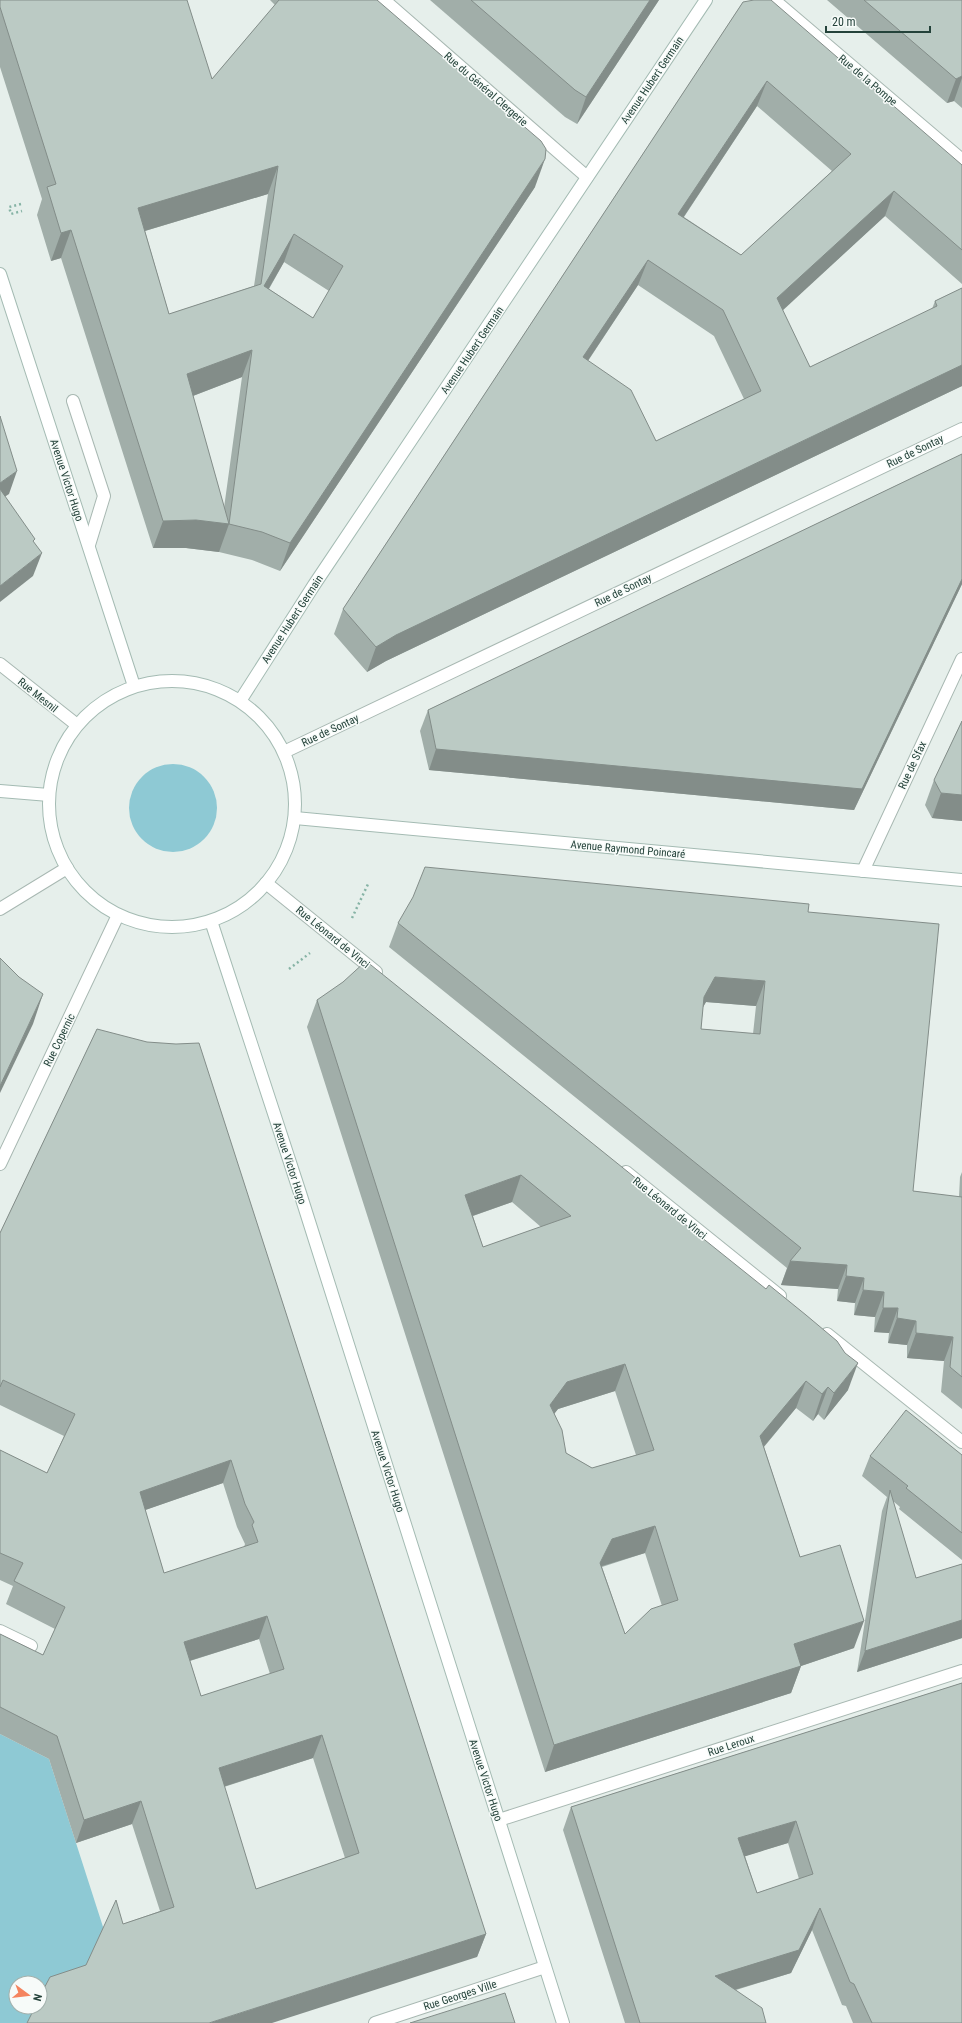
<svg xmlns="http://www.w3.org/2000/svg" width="962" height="2023" viewBox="0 0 962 2023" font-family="'Roboto Condensed',sans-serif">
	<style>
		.water { fill: #8ec9d4 }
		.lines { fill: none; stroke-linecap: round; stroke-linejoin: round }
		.lane-casing { stroke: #a8b8b2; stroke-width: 14 }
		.street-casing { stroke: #a8b8b2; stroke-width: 14 }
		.secondary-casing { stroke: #a4bbb3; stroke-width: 14 }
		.path { stroke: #86b3a5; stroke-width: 2.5; stroke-dasharray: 2 3; stroke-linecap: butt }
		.lane { stroke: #fff; stroke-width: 12 }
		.street { stroke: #fff; stroke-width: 12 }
		.secondary { stroke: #fff; stroke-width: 12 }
		.wall { fill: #a1aea9; fill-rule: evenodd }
		.shaded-wall { fill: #838d89 }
		.building { fill: #bbcac4; stroke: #838d89; fill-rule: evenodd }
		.labels { text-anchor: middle; stroke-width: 3; stroke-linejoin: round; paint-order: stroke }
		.street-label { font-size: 11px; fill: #24423a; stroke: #f7fbf9 }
	</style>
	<rect width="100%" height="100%" fill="#e6efeb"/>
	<g class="water">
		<circle cx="173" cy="808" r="44"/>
		<path d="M0,1734L49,1759L104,1930L77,1988L40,2002V1983H16V2007H38L30,2023H0Z"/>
	</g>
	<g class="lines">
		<g class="lane-casing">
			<g id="lane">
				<path d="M384,0L587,177"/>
				<path d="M73,401L104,496L89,545"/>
				<path d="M0,1631L31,1646"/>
			</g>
		</g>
		<g class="street-casing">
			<g id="street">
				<path d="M774,0L962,160"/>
				<path d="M0,664L77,725"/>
				<path d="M284,752L962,429"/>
				<path d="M863,871L962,659"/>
				<path d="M266,883L376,972"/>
				<path d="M0,909L67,868"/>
				<path d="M0,1164L118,915"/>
				<path d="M626,1172L780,1296"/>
				<path d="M827,1334L962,1442"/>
				<path d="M499,1820L962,1671"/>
				<path d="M375,2023L545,1967"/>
			</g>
		</g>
		<g class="secondary-casing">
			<g id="secondary">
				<path d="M0,274L134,686"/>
				<circle cx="172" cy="804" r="123"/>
				<path d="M240,701L314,585L706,0"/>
				<path d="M0,791L49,795"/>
				<path d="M295,818L962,880"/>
				<path d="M211,921L300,1193L563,2023"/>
			</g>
		</g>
		<g class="path">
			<path d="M21,204L9,207L11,214L22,211"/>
			<path d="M352,918L369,882"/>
			<path d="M289,969L310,953"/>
		</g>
		<use href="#lane" class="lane"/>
		<use href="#street" class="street"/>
		<use href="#secondary" class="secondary"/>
	</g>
	<g class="wall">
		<path d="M0,0L212,79L275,5L270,0H377L535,187L280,571L252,560L219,552L186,548H153L61,258L51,261L37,215L42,199L0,67ZM268,194L254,286L169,314L145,231ZM284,262L329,291L313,318L269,289ZM242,377L224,508L193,396Z"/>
		<path d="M430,0H659L577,124L565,117Z"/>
		<path d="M827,0H962V108L954,101L947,103Z"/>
		<path d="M743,2L962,165V284L885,216L782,310L810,367L932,309L935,301L962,288V386L386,661L367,672L334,634L343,609ZM757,106L832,171L741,255L684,217ZM638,285L714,336L744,399L656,441L588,361Z"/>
		<path d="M962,454V584L854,810L429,770L420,731L428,710Z"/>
		<path d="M962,721V821L932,818L925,805L934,780Z"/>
		<path d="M808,912L913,1191L959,1197L960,1177L962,1172V1409L941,1392L944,1361L907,1358V1345L888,1343L889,1333L874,1332L875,1317L854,1315L855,1303L837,1301L838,1289L781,1285L787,1268L389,947L398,923ZM706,1002L756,1006L753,1034L701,1029L703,1007Z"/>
		<path d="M317,1000L638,1180L636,1186L848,1390L824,1420L818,1414L813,1421L796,1408L764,1447L800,1557L854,1648L801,1666L791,1693L545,1772L307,1027ZM512,1202L541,1227L483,1247L473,1216ZM615,1391L636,1455L592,1468L566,1453L554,1414L558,1409ZM645,1553L662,1606L625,1634L602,1567Z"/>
		<path d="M97,1029L486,1934L477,1957L86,1965L123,1924L160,1911L132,1824L76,1843L49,1759L0,1734V1634L43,1655L55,1629L6,1604L13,1586L0,1580V1450L47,1473L64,1436L0,1405V1233ZM223,1483L237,1527L245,1544L244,1547L164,1573L145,1510ZM259,1639L270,1674L201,1696L190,1661ZM313,1758L345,1858L256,1889L224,1787Z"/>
		<path d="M962,1455V1560L899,1509L900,1507L893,1501L916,1578L962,1564V1638L857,1672L882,1511L887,1497L862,1476L870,1456Z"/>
		<path d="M962,1683V2023H853L846,2006L842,2005L812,1930L791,1973L736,1990L766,2023H625L563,1830L571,1807ZM788,1843L799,1879L757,1893L745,1856Z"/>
	</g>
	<g class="shaded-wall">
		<path d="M650,0H659L577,124L586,97Z"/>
		<path d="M962,76V78L954,101L947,103L956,79Z"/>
		<path d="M767,81L757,106L669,239L678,214Z"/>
		<path d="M545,159L535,187L280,571L290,543Z"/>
		<path d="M278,166L268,194L128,236L138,208Z"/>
		<path d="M894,191L885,216L768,324L777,298Z"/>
		<path d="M71,230L61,258L51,261L61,233Z"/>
		<path d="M294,234L284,262L254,314L264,286Z"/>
		<path d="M648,260L638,285L573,383L583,357Z"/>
		<path d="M252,350L242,377L177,402L187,374Z"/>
		<path d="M962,365V386L386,661L367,672L376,647L396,635Z"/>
		<path d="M17,471L9,494L0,500V483Z"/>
		<path d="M196,520L229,524L219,552L186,548H153L163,521Z"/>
		<path d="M42,553L33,576L0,602V586Z"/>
		<path d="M962,579V584L854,810L429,770L436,749Z"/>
		<path d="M941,793L962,795V821L932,818Z"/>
		<path d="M715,977L765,981L756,1006L706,1002L695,1021L704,997Z"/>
		<path d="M43,994L33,1024L0,1093V1086Z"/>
		<path d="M521,1175L512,1202L455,1222L465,1195Z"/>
		<path d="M790,1261L847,1265L838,1289L781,1285Z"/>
		<path d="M846,1276L864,1278L855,1303L837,1301Z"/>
		<path d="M863,1290L884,1292L875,1317L854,1315Z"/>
		<path d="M883,1308H898L889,1333L874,1332Z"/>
		<path d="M897,1318L916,1321L907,1345L888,1343Z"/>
		<path d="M916,1333L953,1337L944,1361L907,1358Z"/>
		<path d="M858,1363L848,1390L824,1420L834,1393Z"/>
		<path d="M625,1364L615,1391L558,1409L540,1432L550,1405L567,1382Z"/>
		<path d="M806,1381L796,1408L750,1463L760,1436Z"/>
		<path d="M828,1387L818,1414L813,1421L822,1394Z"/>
		<path d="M231,1460L223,1483L131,1515L140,1492Z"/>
		<path d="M655,1526L645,1553L602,1566L590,1590L600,1563L612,1539Z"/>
		<path d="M267,1616L259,1639L176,1665L184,1642Z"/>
		<path d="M962,1620V1638L857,1672L865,1651Z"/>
		<path d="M864,1621L854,1648L801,1666L791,1693L545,1772L554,1745L794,1644Z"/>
		<path d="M322,1735L313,1758L210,1791L219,1768Z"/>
		<path d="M141,1801L132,1824L76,1843L84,1820Z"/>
		<path d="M796,1821L788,1843L730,1861L738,1838Z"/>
		<path d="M820,1908L812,1930L791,1973L707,1998L715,1976Z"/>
		<path d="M486,1934L477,1957L272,2023H209Z"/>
	</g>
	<g class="building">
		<path d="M0,0H187L212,79L279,0H377L541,141L546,149L545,159L290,543L262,532L229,524L196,520L163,521L71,230L61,233L47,187L56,184L0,7ZM278,166L261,284L169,314L138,208ZM294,234L343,266L313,318L264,286ZM252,350L229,524L187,374Z"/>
		<path d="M471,0H650L586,97L575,90Z"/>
		<path d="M754,0H771L962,165V250L894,191L777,298L810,367L937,306L935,301L962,288V365L396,635L376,647L343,609L743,2ZM767,81L851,154L741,255L678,214ZM648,260L723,310L761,391L656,441L631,390L583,357Z"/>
		<path d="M864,0H962V76L956,79Z"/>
		<path d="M0,416L17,471L0,483Z"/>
		<path d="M962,454V579L862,789L436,749L428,710Z"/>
		<path d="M0,489L35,539L33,541L42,553L0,586Z"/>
		<path d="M962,721V795L941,793L934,780Z"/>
		<path d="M425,867L809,904L808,912L939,924L913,1191L962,1197V1377L950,1367L953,1337L916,1333V1321L897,1318L898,1308H883L884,1292L863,1290L864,1278L846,1276L847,1265L790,1261L801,1248L398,923L413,897ZM715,977L765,981L760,1034L701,1029L704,997Z"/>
		<path d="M0,958L19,977L43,994L0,1086Z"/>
		<path d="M366,961L638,1180L635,1184L766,1289L769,1285L806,1315L837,1341L845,1353L858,1363L834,1393L828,1387L822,1394L806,1381L760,1436L800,1557L840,1545L864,1621L794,1644L801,1666L554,1745L317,1000L343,982ZM521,1175L571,1216L483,1247L465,1195ZM625,1364L654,1450L592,1468L566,1453L562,1430L550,1405L567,1382ZM655,1526L678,1600L651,1609L625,1634L600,1563L612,1539Z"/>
		<path d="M97,1029L147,1042L176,1044L199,1043L486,1934L209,2023H27L35,2007H40V1996L50,1977L86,1965L116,1900L123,1924L174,1907L141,1801L84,1820L57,1736L0,1707V1634L43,1655L65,1607L14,1581L23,1563L0,1553V1450L47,1473L75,1414L3,1380L0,1387V1233ZM231,1460L245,1504L254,1522L252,1525L258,1542L164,1573L140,1492ZM267,1616L284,1669L201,1696L184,1642ZM322,1735L359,1853L256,1889L219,1768Z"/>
		<path d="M906,1410L962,1455V1533L906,1488L908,1486L870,1456Z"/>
		<path d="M890,1490L916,1578L962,1564V1620L865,1651Z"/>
		<path d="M962,1683V2023H872L854,1984L850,1982L820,1908L799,1950L715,1976L762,2008L766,2023H640L571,1807ZM796,1821L813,1874L757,1893L738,1838Z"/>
		<path d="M505,1993L515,2023H410Z"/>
	</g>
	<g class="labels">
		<g class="street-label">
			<text transform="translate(652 80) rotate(-56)" y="4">Avenue Hubert Germain</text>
			<text transform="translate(868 80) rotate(40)" y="4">Rue de la Pompe</text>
			<text transform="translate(486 89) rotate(41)" y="4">Rue du Général Clergerie</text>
			<text transform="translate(472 350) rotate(-56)" y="4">Avenue Hubert Germain</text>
			<text transform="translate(915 451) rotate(-26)" y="4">Rue de Sontay</text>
			<text transform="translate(67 480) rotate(72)" y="4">Avenue Victor Hugo</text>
			<text transform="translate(623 590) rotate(-26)" y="4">Rue de Sontay</text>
			<text transform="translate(292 619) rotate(-57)" y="4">Avenue Hubert Germain</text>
			<text transform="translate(38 695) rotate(39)" y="4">Rue Mesnil</text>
			<text transform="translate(330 730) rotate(-25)" y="4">Rue de Sontay</text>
			<text transform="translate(912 765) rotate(-65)" y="4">Rue de Sfax</text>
			<text transform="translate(628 849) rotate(5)" y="4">Avenue Raymond Poincaré</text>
			<text transform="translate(333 937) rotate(39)" y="4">Rue Léonard de Vinci</text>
			<text transform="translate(59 1040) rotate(-64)" y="4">Rue Copernic</text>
			<text transform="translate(290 1163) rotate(72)" y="4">Avenue Victor Hugo</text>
			<text transform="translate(670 1208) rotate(39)" y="4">Rue Léonard de Vinci</text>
			<text transform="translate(388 1471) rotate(72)" y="4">Avenue Victor Hugo</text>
			<text transform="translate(731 1745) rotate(-18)" y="4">Rue Leroux</text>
			<text transform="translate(486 1780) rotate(72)" y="4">Avenue Victor Hugo</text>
			<text transform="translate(460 1995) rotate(-18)" y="4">Rue Georges Ville</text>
		</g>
	</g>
	<g transform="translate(28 1995) rotate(105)"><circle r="19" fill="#f7fbf9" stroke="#a3b1ad"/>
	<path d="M0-3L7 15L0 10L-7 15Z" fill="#f4845f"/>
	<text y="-6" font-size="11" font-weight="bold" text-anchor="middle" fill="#24423a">N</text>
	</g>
	<path d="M826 26v6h104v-6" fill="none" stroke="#24423a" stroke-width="2"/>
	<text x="832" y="26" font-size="12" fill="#24423a" stroke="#f7fbf9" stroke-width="3" paint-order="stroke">20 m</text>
</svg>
